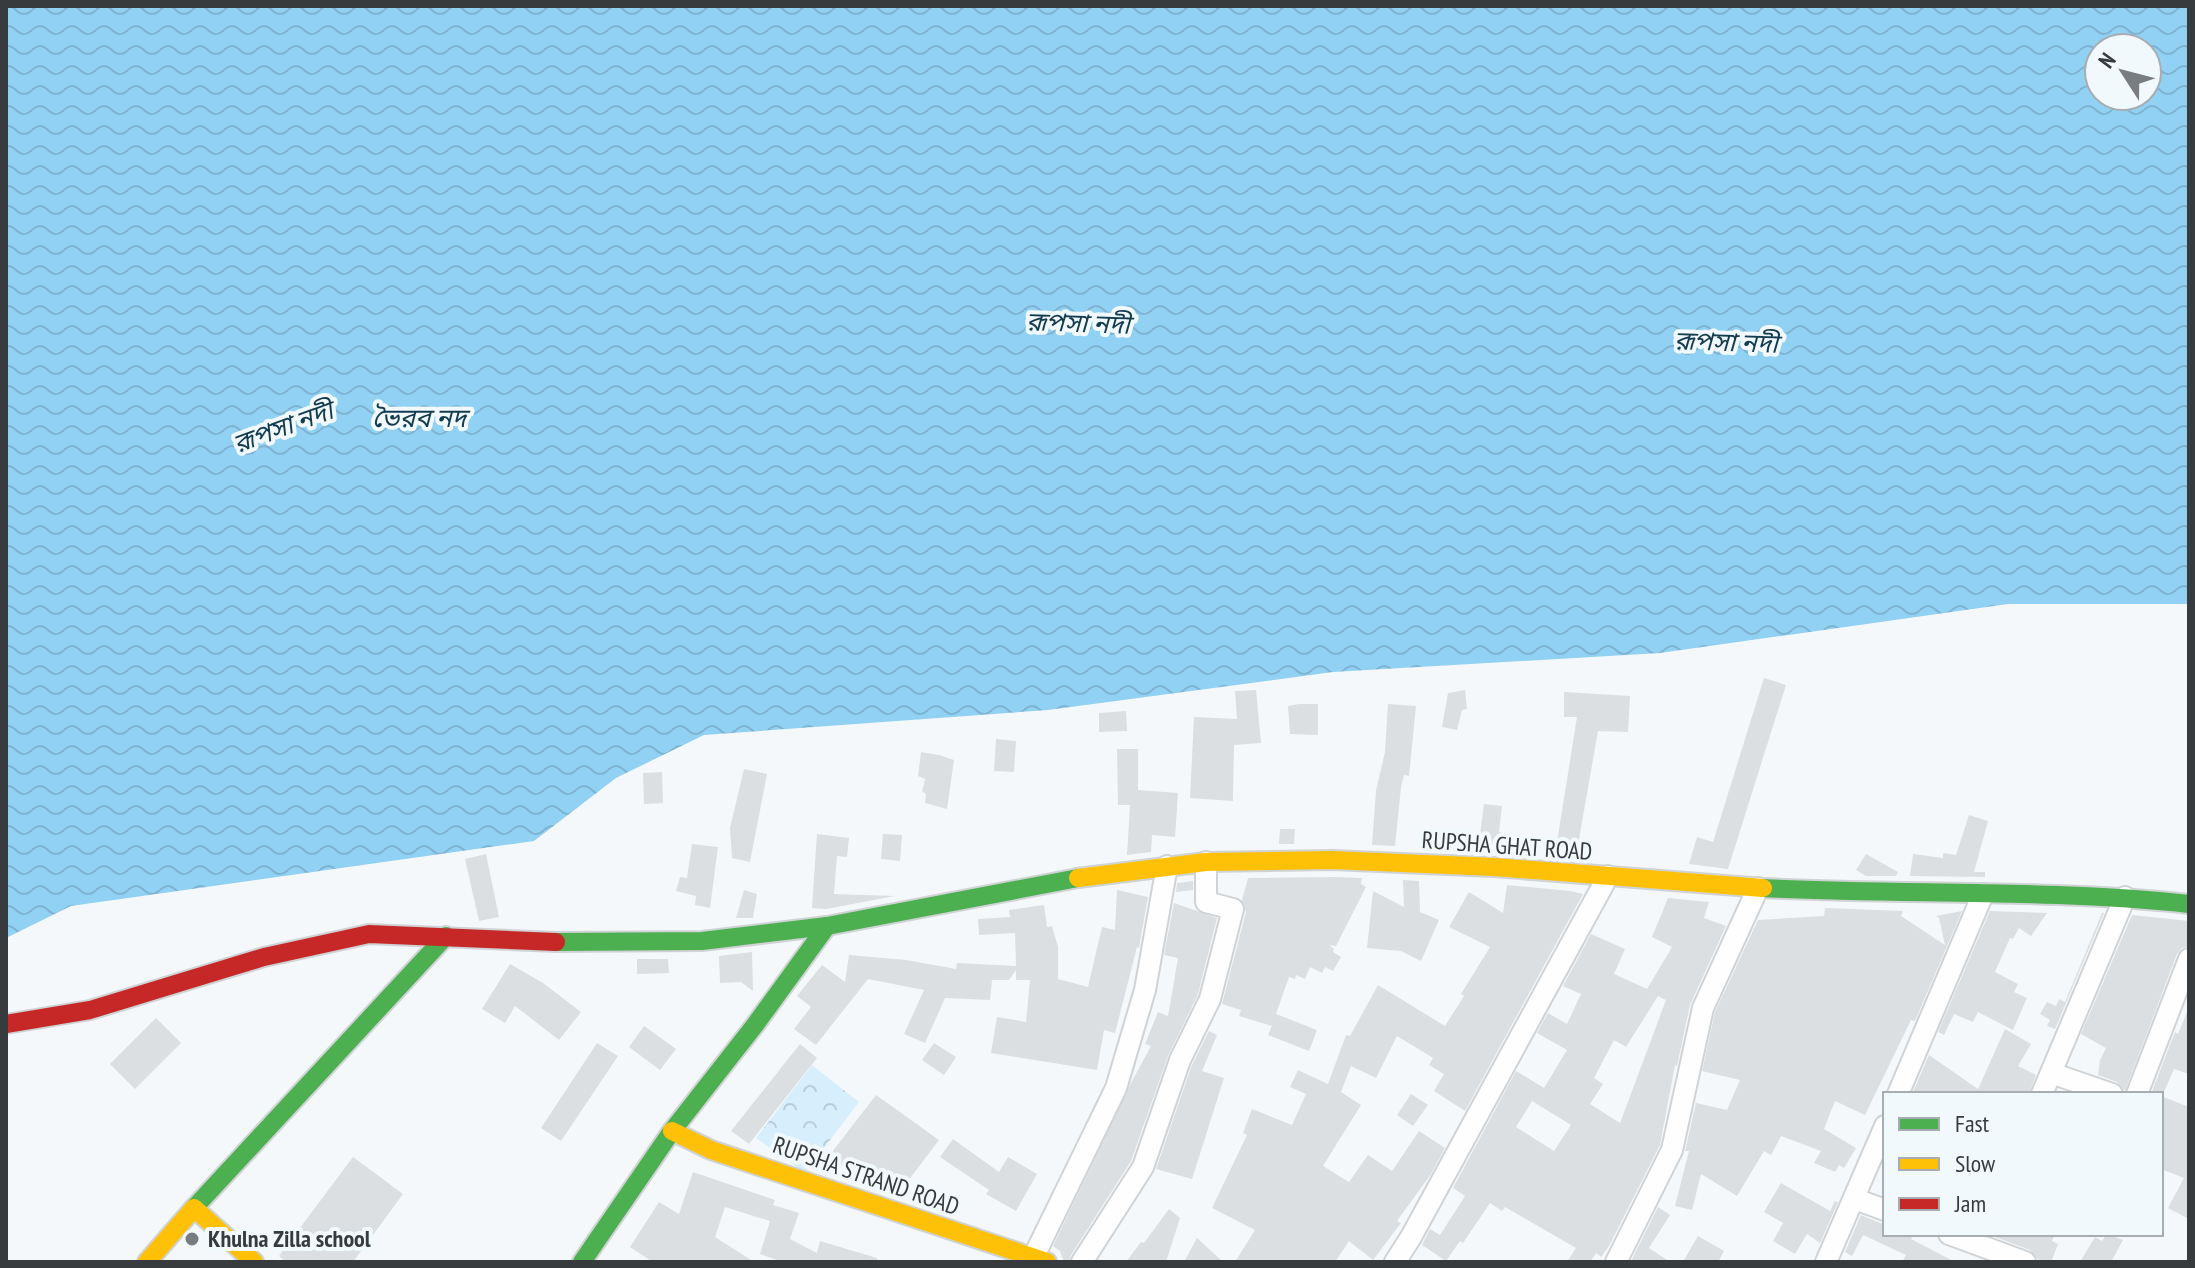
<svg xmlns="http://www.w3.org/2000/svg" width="2195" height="1268" viewBox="0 0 2195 1268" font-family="'PT Sans Narrow','Noto Sans Bengali',sans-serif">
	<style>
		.park { fill: url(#park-crowns) }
		.water { fill: url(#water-waves); fill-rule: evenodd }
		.building { fill: #dbdfe1; fill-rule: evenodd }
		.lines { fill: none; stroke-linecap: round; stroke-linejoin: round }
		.street-casing { stroke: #d0d3d5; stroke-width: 24 }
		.fast-casing { stroke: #d0d3d5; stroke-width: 22 }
		.slow-casing { stroke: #d0d3d5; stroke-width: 22 }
		.jam-casing { stroke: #d0d3d5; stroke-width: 22 }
		.street { stroke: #fefefe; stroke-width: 20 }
		.fast { stroke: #4caf50; stroke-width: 18 }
		.slow { stroke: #ffc107; stroke-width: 18 }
		.jam { stroke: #c62828; stroke-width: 18 }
		.poi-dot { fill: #7a7d80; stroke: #f2f9fd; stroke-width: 3 }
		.labels { text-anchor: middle; stroke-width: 8; stroke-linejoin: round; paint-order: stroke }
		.street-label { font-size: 24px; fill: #373b3e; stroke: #f2f9fd }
		.poi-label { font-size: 24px; font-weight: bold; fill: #373b3e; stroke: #f2f9fd; text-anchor: start }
		.water-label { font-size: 26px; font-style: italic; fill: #133b4f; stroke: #f2f9fd }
	</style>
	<defs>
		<pattern id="park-crowns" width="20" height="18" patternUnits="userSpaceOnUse" patternTransform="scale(2)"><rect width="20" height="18" fill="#d7eefc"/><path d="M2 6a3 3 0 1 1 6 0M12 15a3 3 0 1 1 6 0" fill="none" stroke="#b9cdd9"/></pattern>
		<pattern id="water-waves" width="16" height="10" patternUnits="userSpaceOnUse" patternTransform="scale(2)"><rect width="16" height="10" fill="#91d1f4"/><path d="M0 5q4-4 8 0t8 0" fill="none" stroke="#7eb4d2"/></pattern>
	</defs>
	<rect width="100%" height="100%" fill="#f5f8fa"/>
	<path class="park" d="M812,1065L859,1102L805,1173L756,1138Z"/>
	<path class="water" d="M6,6H2189V604H2008L1660,653L1333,672L1048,710L704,735L616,778L534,841L71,906L6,938ZM2099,48H2147V96H2099Z"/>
	<g class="building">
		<path d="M1764,678L1786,685L1728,869L1689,864L1697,837L1713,842Z"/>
		<path d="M1256,690L1261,743L1234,745L1233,801L1190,798L1194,717L1237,719L1235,691Z"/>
		<path d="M1465,690L1467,709L1462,710L1457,730L1442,727L1448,693Z"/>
		<path d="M1564,692L1630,696L1628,732L1598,731L1576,856L1555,855L1577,717H1564Z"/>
		<path d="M1299,704H1318V735L1290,734L1288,706Z"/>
		<path d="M1388,704L1416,706L1409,776L1404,775L1401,787L1395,846L1372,845L1376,791L1385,752Z"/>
		<path d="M1126,711L1127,731L1099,732V713Z"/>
		<path d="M996,739L1016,741L1014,772L994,771Z"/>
		<path d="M1117,749H1138V790L1178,793L1175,837L1152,835L1151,852L1127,855L1130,805H1118Z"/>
		<path d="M921,752L939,755L954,760L947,809L925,803L926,794L922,791L925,779L918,776Z"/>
		<path d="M744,769L767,774L750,862L732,858L730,828Z"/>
		<path d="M662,772L663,803L644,804L643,773Z"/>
		<path d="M1484,804L1502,806L1499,832L1524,838L1521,852L1478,849Z"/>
		<path d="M1969,815L1988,821L1974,872H1985V877L1910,876L1913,854L1943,858V853L1956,855Z"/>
		<path d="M1280,829H1295L1294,844H1279Z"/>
		<path d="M817,834L849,838L847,857L837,856L834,894L895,896L826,909L812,908Z"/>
		<path d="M883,834L902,835L900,861L881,859Z"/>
		<path d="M692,844L718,847L710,908L695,905L696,896L676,891L680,877L687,878Z"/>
		<path d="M486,854L499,917L479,921L465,859Z"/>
		<path d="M1866,854L1898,872L1896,876H1866L1856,870Z"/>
		<path d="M1332,877L1362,878L1361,884L1366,887L1336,946L1329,945L1334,949L1333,952L1341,957L1333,971L1325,967L1322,973L1310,967L1305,979L1296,975L1295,979L1289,977L1276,1014L1317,1030L1309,1051L1268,1035L1272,1026L1239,1016L1241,1010L1222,1004L1246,912L1242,900L1248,878Z"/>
		<path d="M1403,880L1419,881L1420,912L1439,920L1421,961L1401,951L1367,948L1373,891L1404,907Z"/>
		<path d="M1193,881V890L1176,892L1177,883Z"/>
		<path d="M1507,885L1570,891L1583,894L1465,1111L1434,1091L1444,1074L1429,1065L1433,1058L1397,1036L1376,1078L1351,1066L1341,1092L1361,1105L1323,1166L1349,1182L1368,1155L1392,1171L1419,1131L1445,1148L1431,1174L1397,1221L1401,1223L1373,1260L1349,1241L1335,1262H1235L1255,1230L1212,1208L1247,1135L1243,1133L1252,1109L1292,1125L1306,1094L1290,1087L1298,1070L1328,1084L1346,1035L1350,1036L1378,985L1445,1026L1464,996L1461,994L1490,947L1449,927L1469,892L1503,913Z"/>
		<path d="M744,890L757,894L753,918H736Z"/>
		<path d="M1117,890L1148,897L1139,948L1137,947L1115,1033L1104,1030L1097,1070L991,1053L997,1017L1026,1022L1030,980H1016V970L1009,980H992L990,1000L945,998L925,1043L904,1034L924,990L868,979L816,1045L794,1029L811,1007L797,996L822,965L845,982L849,955L906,960L956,969L957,963L1016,966L1015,933L979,935L978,919L1010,917L1009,910L1044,905L1047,927L1052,926L1058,947V979L1088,987L1102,927L1115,930Z"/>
		<path d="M1668,898L1709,902L1704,918L1726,926L1690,1005L1677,1066L1675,1065L1660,1145L1609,1246L1601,1257L1596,1253L1590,1262H1567L1576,1248L1505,1207L1502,1211L1490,1203L1463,1243L1460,1241L1446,1261L1422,1245L1430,1229L1440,1235L1465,1196L1453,1188L1516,1071L1544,1088L1567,1050L1537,1033L1548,1013L1567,1024L1581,994L1563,986L1591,934L1625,949L1614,974L1647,989L1672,947L1652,937ZM1658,996L1666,1000L1620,1123L1590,1104L1603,1084L1594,1078L1614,1040L1626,1047ZM1532,1101L1571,1125L1554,1151L1516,1127Z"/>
		<path d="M1174,903L1217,918L1198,994L1168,1056L1131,1161L1071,1255L1069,1262H1064L1060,1251L1053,1246L1132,1081L1151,1046L1145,1044L1158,1012L1168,1016L1178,958L1164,955Z"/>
		<path d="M1825,908L1903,911L1901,916L1945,945L1939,918L1936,916L1962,911L1915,1021L1911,1020L1865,1115L1835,1101L1824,1129L1856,1148L1844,1168L1839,1165L1835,1172L1814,1163L1821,1151L1781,1136L1771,1155L1764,1151L1737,1196L1701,1174L1692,1210L1675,1206L1689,1151H1685L1696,1103L1727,1110L1740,1080L1702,1071L1715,1012L1758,920L1824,916Z"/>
		<path d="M1990,911L2047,913L2031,936L2019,928L2013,939L2010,938L1995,972L2018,984L2014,992L2027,998L2013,1030L1978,1012L1973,1022L1954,1014L1944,1035L1938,1032Z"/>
		<path d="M2102,913H2104L2055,1029L2047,1026L2050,1020L2040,1014L2047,1002L2056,1006L2059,999L2065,1002Z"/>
		<path d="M2132,915L2189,921V946L2182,948L2177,954L2125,1091L2117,1082L2098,1075L2100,1060L2106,1048L2081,1034Z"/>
		<path d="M752,952L753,991L741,982L720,983L719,956Z"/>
		<path d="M637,959H668L669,973L637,974Z"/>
		<path d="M510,964L543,983L581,1012L559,1040L515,1006L505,1023L482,1009Z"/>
		<path d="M2189,1007V1074L2174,1069L2163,1094H2151L2175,1032L2178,1034Z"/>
		<path d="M156,1018L181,1043L135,1089L110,1064Z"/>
		<path d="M644,1026L676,1049L660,1070L629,1047Z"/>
		<path d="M2005,1029L2031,1044L2018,1066L2036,1075L2029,1094H1912L1929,1055L1978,1089Z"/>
		<path d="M1209,1031L1217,1035L1202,1071L1224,1078L1192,1179L1156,1169L1192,1065Z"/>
		<path d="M597,1043L618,1056L561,1141L541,1128Z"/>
		<path d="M934,1043L956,1057L944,1075L922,1060Z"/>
		<path d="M800,1044L817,1058L749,1144L731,1131Z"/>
		<path d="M1411,1094L1428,1105L1413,1126L1397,1115Z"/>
		<path d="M876,1095L939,1140L898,1194L866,1184L829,1156Z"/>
		<path d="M2161,1096L2189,1107V1219L2168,1208L2184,1178L2161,1169Z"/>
		<path d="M953,1139L999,1172L1008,1157L1037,1174L1016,1211L986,1194L989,1190L940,1157Z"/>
		<path d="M353,1157L403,1194L353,1262H286L279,1256Z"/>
		<path d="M693,1172L775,1200L773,1205L799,1213L790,1239L817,1253L820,1241L877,1258V1262H783L760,1254L770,1221L725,1207L715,1237L754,1262H653L630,1247L659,1202L679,1214Z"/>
		<path d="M1781,1183L1830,1211L1835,1201L1838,1202L1820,1243L1807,1234L1795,1254L1773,1241L1783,1223L1764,1212Z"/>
		<path d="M1658,1207L1670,1215L1649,1248L1670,1262H1633L1631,1261Z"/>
		<path d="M1169,1209L1180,1218L1166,1262H1126L1141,1242L1144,1243Z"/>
		<path d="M1861,1215L1885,1225V1234H1913L1911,1239L1955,1262H1902L1906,1255L1863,1235L1852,1256L1845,1252Z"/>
		<path d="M1987,1234H2055L2052,1241L2058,1244L2051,1262H2045L2037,1259L2030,1250Z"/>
		<path d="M2107,1234L2123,1240L2111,1262H2080L2095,1237L2102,1241Z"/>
		<path d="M1698,1236L1724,1251L1718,1262H1683Z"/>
		<path d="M1197,1238L1223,1262H1184Z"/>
	</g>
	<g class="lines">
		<g class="street-casing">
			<g id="street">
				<path d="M2051,1073L2112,1094"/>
				<path d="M1898,1094L1983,894"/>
				<path d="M2042,1094L2125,897"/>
				<path d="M2137,1094L2189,959"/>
				<path d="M1855,1199L1885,1210"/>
				<path d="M1949,1234L2025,1262"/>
				<path d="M1033,1258L1116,1088L1145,990L1167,866"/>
				<path d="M1082,1262L1143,1167L1180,1060L1210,999L1233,909L1206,902V862"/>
				<path d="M1395,1262L1411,1237L1608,876"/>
				<path d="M1616,1262L1672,1150L1703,1008L1758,888"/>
				<path d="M1826,1262L1885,1126"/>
			</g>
		</g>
		<g class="fast-casing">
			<g id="fast">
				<path d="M1763,888C1905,895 2048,889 2189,904"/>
				<path d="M556,942L702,941L827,926L1078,878"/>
				<path d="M194,1208L446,936"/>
				<path d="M582,1262L672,1131L755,1025L827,926"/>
			</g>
		</g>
		<g class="slow-casing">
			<g id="slow">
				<path d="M1078,878L1206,862L1332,860L1494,867L1763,888"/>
				<path d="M672,1131L711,1150L1047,1262"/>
				<path d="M147,1262L194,1208L254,1262"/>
			</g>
		</g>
		<g class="jam-casing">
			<path id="jam" d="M6,1024L90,1010L264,957L369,934L556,942"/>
		</g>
		<use href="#street" class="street"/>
		<use href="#fast" class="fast"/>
		<use href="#slow" class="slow"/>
		<use href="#jam" class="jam"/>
	</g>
	<circle class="poi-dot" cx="192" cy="1239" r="8"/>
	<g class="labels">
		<g class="street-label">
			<text transform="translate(1507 846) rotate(4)" y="8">RUPSHA GHAT ROAD</text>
			<text transform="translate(866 1176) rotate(19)" y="8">RUPSHA STRAND ROAD</text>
		</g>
		<g class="poi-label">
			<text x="208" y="1247">Khulna Zilla school</text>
		</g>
		<g class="water-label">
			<text transform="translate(1078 323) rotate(2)" y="9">রূপসা নদী</text>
			<text transform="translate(1726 342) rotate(2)" y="9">রূপসা নদী</text>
			<text x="419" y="427">ভৈরব নদ</text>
			<text transform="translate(283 427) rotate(-20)" y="9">রূপসা নদী</text>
		</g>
	</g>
	<rect width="2195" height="1268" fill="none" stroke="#373b3e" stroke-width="16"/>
	<rect x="1883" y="1092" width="280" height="144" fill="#f2f9fd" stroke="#a7adb1" stroke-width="2"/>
	<rect x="1899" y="1118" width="40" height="12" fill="#4caf50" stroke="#a7adb1" stroke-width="2"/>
	<text x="1955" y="1132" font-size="24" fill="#373b3e">Fast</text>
	<rect x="1899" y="1158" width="40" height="12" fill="#ffc107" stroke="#a7adb1" stroke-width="2"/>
	<text x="1955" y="1172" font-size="24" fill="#373b3e">Slow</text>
	<rect x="1899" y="1198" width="40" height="12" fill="#c62828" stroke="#a7adb1" stroke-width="2"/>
	<text x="1955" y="1212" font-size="24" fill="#373b3e">Jam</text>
	<g transform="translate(2123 72) rotate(306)"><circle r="38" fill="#f2f9fd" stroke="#a7adb1" stroke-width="2"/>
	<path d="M0-6L14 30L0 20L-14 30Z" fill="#7a7d80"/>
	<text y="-12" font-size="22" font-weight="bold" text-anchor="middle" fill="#373b3e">N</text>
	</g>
</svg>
